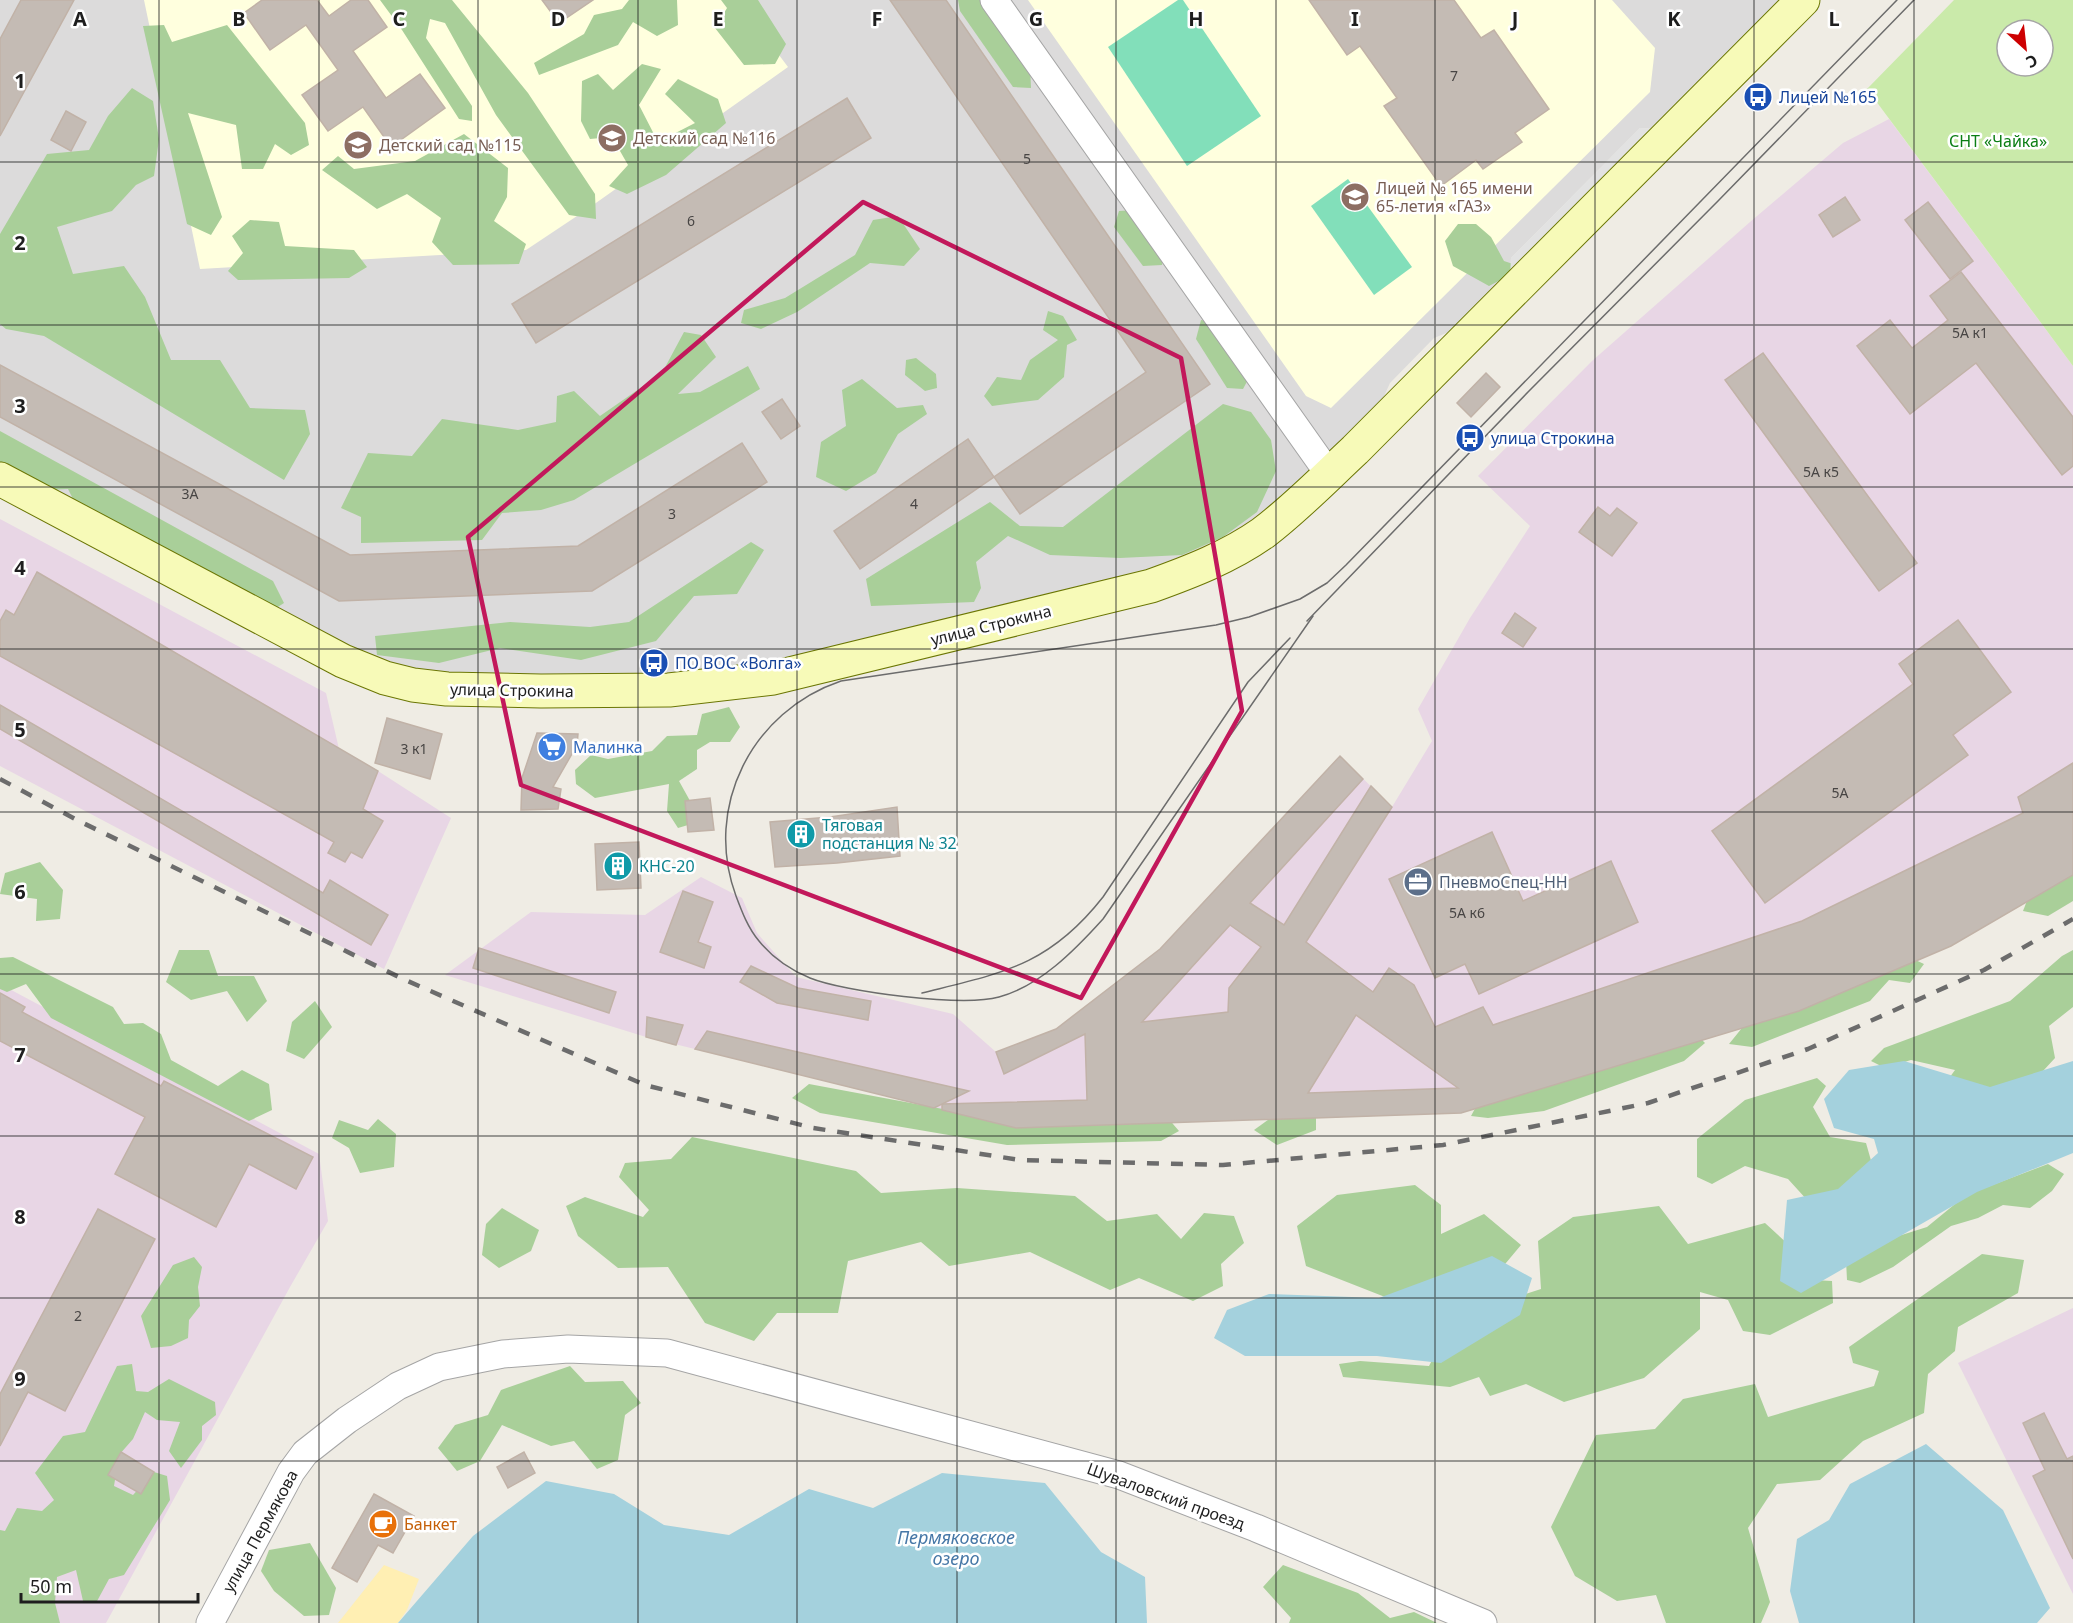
<svg xmlns="http://www.w3.org/2000/svg" width="2073" height="1623" viewBox="0 0 2073 1623" font-family="'Noto Sans',sans-serif">
	<style>
		.residential { fill: #dcdbdb }
		.industrial { fill: #e8d6e5 }
		.education { fill: #ffffde }
		.grass { fill: #caeaaa; fill-rule: evenodd }
		.forest { fill: #a9cf99 }
		.sand { fill: #ffefb3 }
		.pitch { fill: #82dfba }
		.parking { fill: #e2e2e2 }
		.water { fill: #a4d1dd }
		.building { fill: #c4bbb4; stroke: #c1b2a7; stroke-width: 1.5; fill-rule: evenodd }
		.lines { fill: none; stroke-linecap: round; stroke-linejoin: round }
		.street-casing { stroke: #a5a5a5; stroke-width: 29 }
		.secondary-casing { stroke: #6b7604; stroke-width: 35 }
		.street { stroke: #fff; stroke-width: 27 }
		.secondary { stroke: #f7fab8; stroke-width: 33 }
		.tram { stroke: #6c6c6c; stroke-width: 1.5 }
		.rail { stroke: #6c6c6c; stroke-width: 4.5; stroke-dasharray: 12 12; stroke-linecap: butt }
		.marked { fill: none; stroke: #c2185b; stroke-width: 4.5; stroke-linejoin: round }
		.grid { fill: none; stroke: #1e1e1e; stroke-width: 1.5; stroke-opacity: 0.55 }
		.labels { text-anchor: middle; stroke-width: 5; stroke-linejoin: round; paint-order: stroke }
		.number-label { font-size: 14px; fill: #484544 }
		.transit-label { font-size: 16px; fill: #164399; stroke: #fff; text-anchor: start }
		.education-label { font-size: 16px; fill: #785e54; stroke: #fff; text-anchor: start }
		.park-label { font-size: 16px; fill: #0b7e14; stroke: #fff }
		.street-label { font-size: 16px; fill: #1e1e1e; stroke: #fff }
		.shop-label { font-size: 16px; fill: #366cbe; stroke: #fff; text-anchor: start }
		.culture-label { font-size: 16px; fill: #0d838f; stroke: #fff; text-anchor: start }
		.service-label { font-size: 16px; fill: #4e5e75; stroke: #fff; text-anchor: start }
		.food-label { font-size: 16px; fill: #c56008; stroke: #fff; text-anchor: start }
		.water-label { font-size: 18px; font-style: italic; fill: #4778a7; stroke: #fff }
		.grid-label { font-size: 20px; text-anchor: middle; font-weight: bold; fill: #1e1e1e; stroke: #fff; stroke-width: 5; stroke-linejoin: round; paint-order: stroke }
	</style>
	<rect width="100%" height="100%" fill="#efece4"/>
	<path class="residential" d="M0,0H1786L1656,129L1640,128L1511,258L1510,277L1461,327L1434,338L1390,383L1380,405L1268,512L1228,539L1150,573L775,665L694,676L429,677L390,669L0,469Z"/>
	<g class="industrial">
		<path d="M1889,119L2073,366V875L1461,1113L1016,1128L646,1037L445,975L531,912L645,915L701,877L742,898L757,933L796,977L953,1014L996,1052L1056,1029L1160,949L1340,756L1392,807L1432,741L1418,709L1470,618L1530,526L1478,476L1592,361L1750,222L1843,143Z"/>
		<path d="M0,519L326,693L339,749L378,771L451,818L384,969L0,766Z"/>
		<path d="M0,984L319,1154L328,1221L290,1287L106,1623H0Z"/>
		<path d="M2073,1308V1594L1958,1363Z"/>
	</g>
	<g class="education">
		<path d="M144,0H738L788,67L586,210L526,250L200,269Z"/>
		<path d="M1028,0H1612L1655,48L1650,92L1331,408L1306,396Z"/>
	</g>
	<path class="grass" d="M1954,0H2073V366L1867,89ZM2007,30H2043V66H2007Z"/>
	<g class="forest">
		<path d="M380,0H452L528,93L595,194L596,219L569,215L496,115L445,23L430,19L426,38L472,106V121L459,119L402,30Z"/>
		<path d="M629,0H677L678,25L657,36L633,22L618,45L539,75L534,63L584,34L594,15L622,9Z"/>
		<path d="M721,0H758L786,44L775,64L744,65L715,28L727,8Z"/>
		<path d="M958,0H984L1030,64L1031,88L1013,87L960,11Z"/>
		<path d="M164,25L172,42L227,25L305,123L309,145L291,155L275,144L263,169H242L236,125L188,113L222,217L211,235L187,224L143,26Z"/>
		<path d="M642,64L661,69L639,105L658,142L695,123L665,94L678,79L718,99L726,123L666,175L627,194L609,186L628,165L612,137L590,139L581,121L582,81L598,74L613,90Z"/>
		<path d="M132,88L153,101L159,139L154,176L136,185L112,211L57,227L73,274L124,266L145,297L171,360H220L250,408L305,410L310,434L284,480L44,336L6,329L0,324V234L47,154L89,150L108,116Z"/>
		<path d="M464,134L508,168L507,197L494,221L526,244L519,264L453,265L432,242L441,218L407,194L377,209L322,170L338,156L354,169L415,161Z"/>
		<path d="M1135,210L1166,250L1162,265L1143,266L1114,227L1119,211Z"/>
		<path d="M898,216L920,249L904,266L870,263L797,312L761,329L741,323L744,310L785,298L855,255L873,220Z"/>
		<path d="M250,220L279,222L285,246L354,250L367,267L349,278L238,280L228,271L243,253L232,236Z"/>
		<path d="M1458,224H1476L1491,237L1504,261L1516,265L1512,274L1489,286L1453,266L1445,241Z"/>
		<path d="M1048,311L1063,316L1077,340L1067,345L1064,377L1038,400L992,406L984,396L997,377L1021,380L1030,360L1058,340L1043,330Z"/>
		<path d="M1201,320L1213,322L1250,376L1243,389L1227,388L1196,339Z"/>
		<path d="M684,332L701,335L716,357L678,394L700,392L748,366L760,389L574,500L541,510L502,513L482,540L361,543V517L341,508L368,453L412,456L442,419L518,430L556,422L557,396L574,391L600,416L662,373Z"/>
		<path d="M916,358L936,374L937,388L925,391L905,375L906,360Z"/>
		<path d="M862,379L897,408L923,405L927,414L898,434L876,473L846,491L816,477L821,442L846,426L842,390Z"/>
		<path d="M1223,404L1251,412L1271,440L1276,471L1257,512L1223,537L1182,555L1120,558L1050,555L1008,536L976,562L981,588L974,602L871,606L866,579L990,502L1020,526L1063,527Z"/>
		<path d="M0,431L273,581L284,603L270,612L77,507L68,489L46,490L0,464Z"/>
		<path d="M751,542L764,550L737,594L694,596L656,641L581,660L500,648L439,663L377,655L375,636L510,622L590,627L629,622Z"/>
		<path d="M729,707L740,727L730,742H710L697,750V769L679,781L694,808L688,825L678,828L667,811L669,784L595,798L576,784L575,770L591,755L608,759L652,751L667,736L697,735L702,714Z"/>
		<path d="M40,862L63,890L60,919L36,921L37,899L0,894L5,873Z"/>
		<path d="M2073,868V901L2048,916L2023,911L2030,893Z"/>
		<path d="M179,950H209L218,976H254L267,1001L247,1022L227,991L191,1000L166,982Z"/>
		<path d="M2073,950V1007L2049,1026L2055,1058L2032,1083L1967,1110L1942,1088L1955,1070L1911,1060L1885,1068L1871,1061L1884,1048L2010,1001L2062,956Z"/>
		<path d="M13,957L113,1007L124,1024L143,1023L161,1034L171,1060L218,1086L242,1070L269,1084L272,1110L249,1121L51,1018L26,984L7,992L0,989V958Z"/>
		<path d="M1909,957L1924,964L1910,983L1889,980L1870,1001L1752,1047L1729,1044L1746,1023Z"/>
		<path d="M315,1001L332,1027L304,1059L286,1051L292,1022Z"/>
		<path d="M1697,1035L1705,1043L1684,1061L1544,1111L1488,1118L1471,1116L1478,1103Z"/>
		<path d="M1817,1078L1826,1086L1813,1107L1830,1137L1866,1143L1872,1164L1844,1191L1808,1201L1788,1179L1745,1166L1712,1184L1697,1177V1139L1745,1100Z"/>
		<path d="M809,1084L1018,1123L1167,1117L1179,1131L1161,1141L1007,1145L820,1113L792,1098Z"/>
		<path d="M1276,1114H1316V1130L1277,1145L1254,1130Z"/>
		<path d="M378,1119L396,1134L394,1167L360,1173L349,1148L332,1138L339,1120L368,1130Z"/>
		<path d="M692,1137L856,1171L881,1193L957,1188L1075,1196L1107,1221L1157,1214L1181,1239L1204,1213L1234,1216L1244,1243L1221,1264L1223,1286L1193,1301L1139,1278L1110,1290L1030,1252L949,1266L921,1242L848,1261L838,1313H777L754,1341L705,1323L668,1267L618,1268L578,1236L566,1206L585,1197L643,1217L649,1210L619,1177L625,1163L671,1159Z"/>
		<path d="M2048,1164L2064,1174L2052,1191L2030,1208L2003,1205L1978,1218L1951,1226L1893,1267L1860,1283L1847,1280L1846,1260L1873,1244L1927,1227L1966,1195Z"/>
		<path d="M1415,1185L1441,1205V1234L1484,1214L1521,1245L1485,1288L1408,1306L1306,1266L1297,1226L1337,1195Z"/>
		<path d="M1659,1206L1688,1244L1765,1223L1790,1246L1795,1279L1832,1281L1833,1303L1770,1335L1743,1331L1728,1300L1700,1292V1329L1644,1378L1564,1402L1526,1384L1490,1396L1479,1377L1450,1387L1343,1377L1339,1364L1360,1361L1429,1366L1455,1317L1541,1289L1538,1241L1573,1217Z"/>
		<path d="M502,1208L539,1230L531,1251L499,1268L482,1255L486,1224Z"/>
		<path d="M1982,1254L2024,1260L2018,1293L1958,1327L1955,1351L1928,1374L1924,1413L1863,1441L1820,1480L1777,1484L1748,1528L1770,1602L1761,1623H1666L1656,1595L1617,1601L1575,1576L1551,1527L1596,1435L1655,1429L1683,1399L1755,1384L1768,1417L1874,1386L1879,1371L1853,1363L1849,1347Z"/>
		<path d="M194,1257L202,1267L198,1287L200,1306L189,1320L188,1338L171,1346L151,1348L141,1316L173,1265Z"/>
		<path d="M132,1364L136,1391L148,1392L169,1379L215,1402L216,1415L202,1426V1440L181,1468L169,1451L180,1422L157,1420L145,1412L133,1439L119,1455L114,1486L133,1495L154,1472L167,1476L170,1500L124,1575L109,1579L96,1603L83,1601L76,1570L57,1577L55,1603L60,1623H0V1530L5,1531L17,1508L42,1511L54,1500L35,1473L63,1436L85,1432L117,1366Z"/>
		<path d="M570,1366L585,1382L623,1381L641,1403L625,1415L618,1460L597,1469L574,1441L551,1446L502,1425L480,1461L457,1471L438,1448L455,1425L488,1415L501,1390Z"/>
		<path d="M310,1543L336,1588L329,1615L304,1616L274,1591L261,1571L269,1550Z"/>
		<path d="M1283,1565L1358,1593L1390,1618L1414,1612L1437,1623H1289L1291,1618L1263,1587Z"/>
	</g>
	<path class="sand" d="M384,1565L419,1579L407,1610L398,1623H338Z"/>
	<g class="pitch">
		<path d="M1178,0H1183L1261,116L1187,166L1108,47Z"/>
		<path d="M1348,179L1412,267L1374,295L1311,206Z"/>
	</g>
	<path class="parking" d="M1640,128L1656,129L1510,277L1511,258Z"/>
	<g class="water">
		<path d="M1904,1061L1990,1087L2073,1061V1153L1977,1192L1801,1293L1780,1281L1787,1200L1838,1189L1878,1153L1874,1139L1834,1128L1824,1099L1849,1070Z"/>
		<path d="M1492,1256L1532,1278L1520,1315L1441,1363L1377,1356H1245L1214,1338L1227,1310L1269,1294L1379,1298Z"/>
		<path d="M1926,1444L2003,1510L2050,1608L2037,1623H1799L1790,1591L1797,1539L1829,1520L1850,1484Z"/>
		<path d="M942,1473L1045,1483L1101,1552L1145,1577L1147,1623H398L473,1536L546,1481L614,1494L664,1525L729,1535L809,1489L873,1508Z"/>
	</g>
	<g class="building">
		<path d="M21,0H74L0,136V39Z"/>
		<path d="M262,0H317L329,16L351,0H368L387,27L353,51L386,98L420,74L445,108L391,147L363,107L328,131L302,95L338,70L306,25L270,50L244,13Z"/>
		<path d="M542,0H593L559,23Z"/>
		<path d="M890,0H946L1210,384L1020,514L994,477L1146,372Z"/>
		<path d="M1309,0H1454L1481,38L1494,30L1549,109L1515,133L1522,142L1483,169L1476,160L1441,186L1384,106L1397,98L1360,46L1347,55Z"/>
		<path d="M847,98L871,138L536,343L512,304Z"/>
		<path d="M66,111L86,122L71,151L51,140Z"/>
		<path d="M1845,197L1860,220L1833,237L1819,215Z"/>
		<path d="M1928,202L1973,261L1950,279L1905,220Z"/>
		<path d="M1961,272L2073,417V466L2062,475L1976,363L1910,414L1857,346L1890,320L1912,348L1948,320L1930,296Z"/>
		<path d="M1763,353L1917,563L1879,591L1725,380Z"/>
		<path d="M0,365L350,555L578,546L742,443L767,482L592,591L339,601L0,417Z"/>
		<path d="M1486,373L1500,387L1471,417L1457,403Z"/>
		<path d="M782,399L800,426L781,439L762,412Z"/>
		<path d="M968,439L994,477L860,569L834,531Z"/>
		<path d="M1598,507L1610,516L1617,508L1637,523L1612,556L1579,532Z"/>
		<path d="M37,572L378,771L363,809L383,821L362,858L351,852L345,862L328,853L334,842L0,656V621L6,610L14,615Z"/>
		<path d="M1515,613L1536,628L1523,647L1502,633Z"/>
		<path d="M1958,620L2011,692L1953,735L1968,755L1765,903L1712,831L1913,684L1899,664Z"/>
		<path d="M0,705L323,893L330,880L388,915L371,945L0,729Z"/>
		<path d="M387,718L442,734L430,779L375,763Z"/>
		<path d="M537,733L578,734L577,745L553,787L561,789L558,809L521,810L522,778Z"/>
		<path d="M1340,756L1363,779L1250,903L1284,925L1371,786L1392,807L1306,942L1373,992L1389,968L1414,985L1435,1027L1483,1007L1493,1025L1802,921L2023,813L2018,797L2073,763V875L1951,946L1799,1011L1461,1113L1016,1128L942,1110V1104L1087,1100L1085,1034L1004,1074L996,1052L1056,1029L1160,949ZM1230,925L1261,947L1229,988L1228,1012L1142,1022ZM1356,1015L1458,1088L1308,1093Z"/>
		<path d="M710,798L714,830L688,832L685,801Z"/>
		<path d="M897,807L900,856L837,863L775,867L770,822L830,817Z"/>
		<path d="M1492,832L1523,901L1611,861L1638,922L1479,994L1465,964L1435,978L1389,879Z"/>
		<path d="M639,842L641,888L597,890L595,844Z"/>
		<path d="M683,891L713,902L698,942L711,947L704,968L660,952Z"/>
		<path d="M479,948L616,992L609,1013L473,968Z"/>
		<path d="M751,966L798,988L871,1001L868,1020L777,1003L740,982Z"/>
		<path d="M0,993L25,1007L22,1012L161,1086L164,1081L313,1157L296,1189L249,1164L216,1227L115,1174L145,1117L0,1041Z"/>
		<path d="M647,1017L683,1025L676,1045L646,1037Z"/>
		<path d="M707,1031L767,1045L969,1091L934,1108L695,1049Z"/>
		<path d="M98,1209L155,1239L65,1411L28,1392L0,1446V1394Z"/>
		<path d="M2044,1413L2067,1459L2073,1456V1559L2033,1476L2045,1470L2023,1423Z"/>
		<path d="M121,1452L154,1472L141,1494L108,1475Z"/>
		<path d="M524,1452L535,1473L508,1488L497,1467Z"/>
		<path d="M374,1494L414,1516L393,1553L378,1545L357,1582L332,1568Z"/>
	</g>
	<g class="lines">
		<g class="street-casing">
			<g id="street">
				<path d="M994,0L1329,474"/>
				<path d="M210,1623L291,1472L305,1453L347,1420L398,1386L439,1367L503,1354L568,1349L667,1353L1119,1475L1256,1528L1483,1623"/>
			</g>
		</g>
		<g class="secondary-casing">
			<path id="secondary" d="M0,479L343,661L385,678L413,685L447,689L541,691L669,690L773,678L1151,586C1190,572 1229,557 1263,533C1296,508 1325,478 1355,450L1803,0"/>
		</g>
		<use href="#street" class="street"/>
		<use href="#secondary" class="secondary"/>
		<g class="tram">
			<path d="M1313,616L1103,919C1075,950 1040,986 999,997C963,1007 844,992 810,978C791,970 772,957 759,941C748,928 742,912 736,896C703,807 752,711 841,681L1216,625L1249,617L1300,599L1327,583L1346,565L1897,0"/>
			<path d="M1307,621L1529,391L1718,201L1914,0"/>
			<path d="M922,993C1002,973 1049,966 1103,897L1248,682L1290,638"/>
		</g>
		<path class="rail" d="M0,779L79,821L403,979L645,1085L813,1128L1020,1160L1223,1165L1443,1145L1648,1103L1808,1049L1984,970L2073,919"/>
	</g>
	<path class="marked" d="M863,202L1181,358L1242,711L1081,998L521,785L468,537Z"/>
	<path class="grid" d="M159,0V1623M319,0V1623M478,0V1623M638,0V1623M797,0V1623M957,0V1623M1116,0V1623M1276,0V1623M1435,0V1623M1595,0V1623M1754,0V1623M1914,0V1623M0,162H2073M0,325H2073M0,487H2073M0,649H2073M0,812H2073M0,974H2073M0,1136H2073M0,1298H2073M0,1461H2073"/>
	<defs>
		<g id="bus-disc" transform="scale(1.5)"><circle r="9.5" fill="#1a4fb4" stroke="#fff"/><path d="M-5-6H5V4H4V6H2V4H-2V6H-4V4H-5ZM-3.5-4V0h7V-4ZM-3.5 1.2v1.5H-2V1.2ZM2 1.2v1.5H3.5V1.2Z" fill="#fff"/></g>
		<g id="school-disc" transform="scale(1.5)"><circle r="9.5" fill="#8d6e63" stroke="#fff"/><path d="M0-5L7-2L0 1L-7-2ZM-4 1L0 2.5L4 1V4Q0 6-4 4Z" fill="#fff"/></g>
		<g id="supermarket-disc" transform="scale(1.5)"><circle r="9.5" fill="#3f7fe0" stroke="#fff"/><path d="M-6-5.5h2.5l.6 2H6L4.5 2H-2.5L-4.4-4H-6ZM-1.5 3.2a1.3 1.3 0 1 0 .1 0ZM3 3.2a1.3 1.3 0 1 0 .1 0Z" fill="#fff"/></g>
		<g id="building-disc" transform="scale(1.5)"><circle r="9.5" fill="#0f9aa8" stroke="#fff"/><path d="M-4-6H4V6H1V3H-1V6H-4ZM-2.5-4.3h1.7v1.8h-1.7ZM.8-4.3h1.7v1.8H.8ZM-2.5-1h1.7V.8h-1.7ZM.8-1h1.7V.8H.8Z" fill="#fff"/></g>
		<g id="office-disc" transform="scale(1.5)"><circle r="9.5" fill="#5c6f8a" stroke="#fff"/><path d="M-6-3h4V-5.5h4V-3h4V5H-6ZM-1-4.5V-3h2v-1.5ZM-6 0V1H6V0Z" fill="#fff"/></g>
		<g id="cafe-disc" transform="scale(1.5)"><circle r="9.5" fill="#e8710a" stroke="#fff"/><path d="M-5.5-4.5H6V0H3Q3 3.5 0 3.5H-2.5Q-5.5 3.5-5.5 0ZM3-3.2v2h1.7v-2ZM-6 4.5H4V6H-6Z" fill="#fff"/></g>
	</defs>
	<g fill-rule="evenodd">
		<use href="#bus-disc" x="1758" y="97"/>
		<use href="#school-disc" x="612" y="138"/>
		<use href="#school-disc" x="358" y="145"/>
		<use href="#school-disc" x="1355" y="197"/>
		<use href="#bus-disc" x="1470" y="438"/>
		<use href="#bus-disc" x="654" y="663"/>
		<use href="#supermarket-disc" x="552" y="747"/>
		<use href="#building-disc" x="801" y="834"/>
		<use href="#building-disc" x="618" y="866"/>
		<use href="#office-disc" x="1418" y="882"/>
		<use href="#cafe-disc" x="383" y="1524"/>
	</g>
	<g class="labels">
		<g class="number-label">
			<text x="1454" y="81">7</text>
			<text x="1027" y="164">5</text>
			<text x="691" y="226">6</text>
			<text x="1970" y="338">5А к1</text>
			<text x="1821" y="477">5А к5</text>
			<text x="190" y="499">3А</text>
			<text x="914" y="509">4</text>
			<text x="672" y="519">3</text>
			<text x="414" y="754">3 к1</text>
			<text x="1840" y="798">5А</text>
			<text x="1467" y="918">5А к6</text>
			<text x="78" y="1321">2</text>
		</g>
		<g class="transit-label">
			<text x="1779" y="103">Лицей №165</text>
			<text x="1491" y="444">улица Строкина</text>
			<text x="675" y="669">ПО ВОС «Волга»</text>
		</g>
		<g class="education-label">
			<text x="633" y="144">Детский сад №116</text>
			<text x="379" y="151">Детский сад №115</text>
			<text x="1376" y="194">Лицей № 165 имени<tspan x="1376" dy="18">65-летия «ГАЗ»</tspan></text>
		</g>
		<g class="park-label">
			<text x="1998" y="147">СНТ «Чайка»</text>
		</g>
		<g class="street-label">
			<text transform="translate(991 625) rotate(-14)" y="6">улица Строкина</text>
			<text transform="translate(512 690) rotate(1)" y="6">улица Строкина</text>
			<text transform="translate(1166 1496) rotate(20)" y="6">Шуваловский проезд</text>
			<text transform="translate(260 1531) rotate(-61)" y="6">улица Пермякова</text>
		</g>
		<g class="shop-label">
			<text x="573" y="753">Малинка</text>
		</g>
		<g class="culture-label">
			<text x="822" y="831">Тяговая<tspan x="822" dy="18">подстанция № 32</tspan></text>
			<text x="639" y="872">КНС-20</text>
		</g>
		<g class="service-label">
			<text x="1439" y="888">ПневмоСпец-НН</text>
		</g>
		<g class="food-label">
			<text x="404" y="1530">Банкет</text>
		</g>
		<g class="water-label">
			<text x="956" y="1544">Пермяковское<tspan x="956" dy="21">озеро</tspan></text>
		</g>
	</g>
	<g class="grid-label">
		<text x="80" y="26">A</text>
		<text x="239" y="26">B</text>
		<text x="399" y="26">C</text>
		<text x="558" y="26">D</text>
		<text x="718" y="26">E</text>
		<text x="877" y="26">F</text>
		<text x="1036" y="26">G</text>
		<text x="1196" y="26">H</text>
		<text x="1355" y="26">I</text>
		<text x="1515" y="26">J</text>
		<text x="1674" y="26">K</text>
		<text x="1834" y="26">L</text>
		<text x="20" y="88">1</text>
		<text x="20" y="250">2</text>
		<text x="20" y="413">3</text>
		<text x="20" y="575">4</text>
		<text x="20" y="737">5</text>
		<text x="20" y="899">6</text>
		<text x="20" y="1062">7</text>
		<text x="20" y="1224">8</text>
		<text x="20" y="1386">9</text>
	</g>
	<g transform="translate(2025 48) rotate(153)"><circle r="28" fill="#ffffff" stroke="#a5a5a5" stroke-width="1.5"/>
	<path d="M0-4.5L10 22L0 15L-10 22Z" fill="#cd0001"/>
	<text y="-9" font-size="16" font-weight="bold" text-anchor="middle" fill="#1e1e1e">С</text>
	</g>
	<path d="M21 1593v9h177v-9" fill="none" stroke="#1e1e1e" stroke-width="3"/>
	<text x="30" y="1593" font-size="18" fill="#1e1e1e" stroke="#ffffff" stroke-width="4.5" paint-order="stroke">50 m</text>
</svg>
